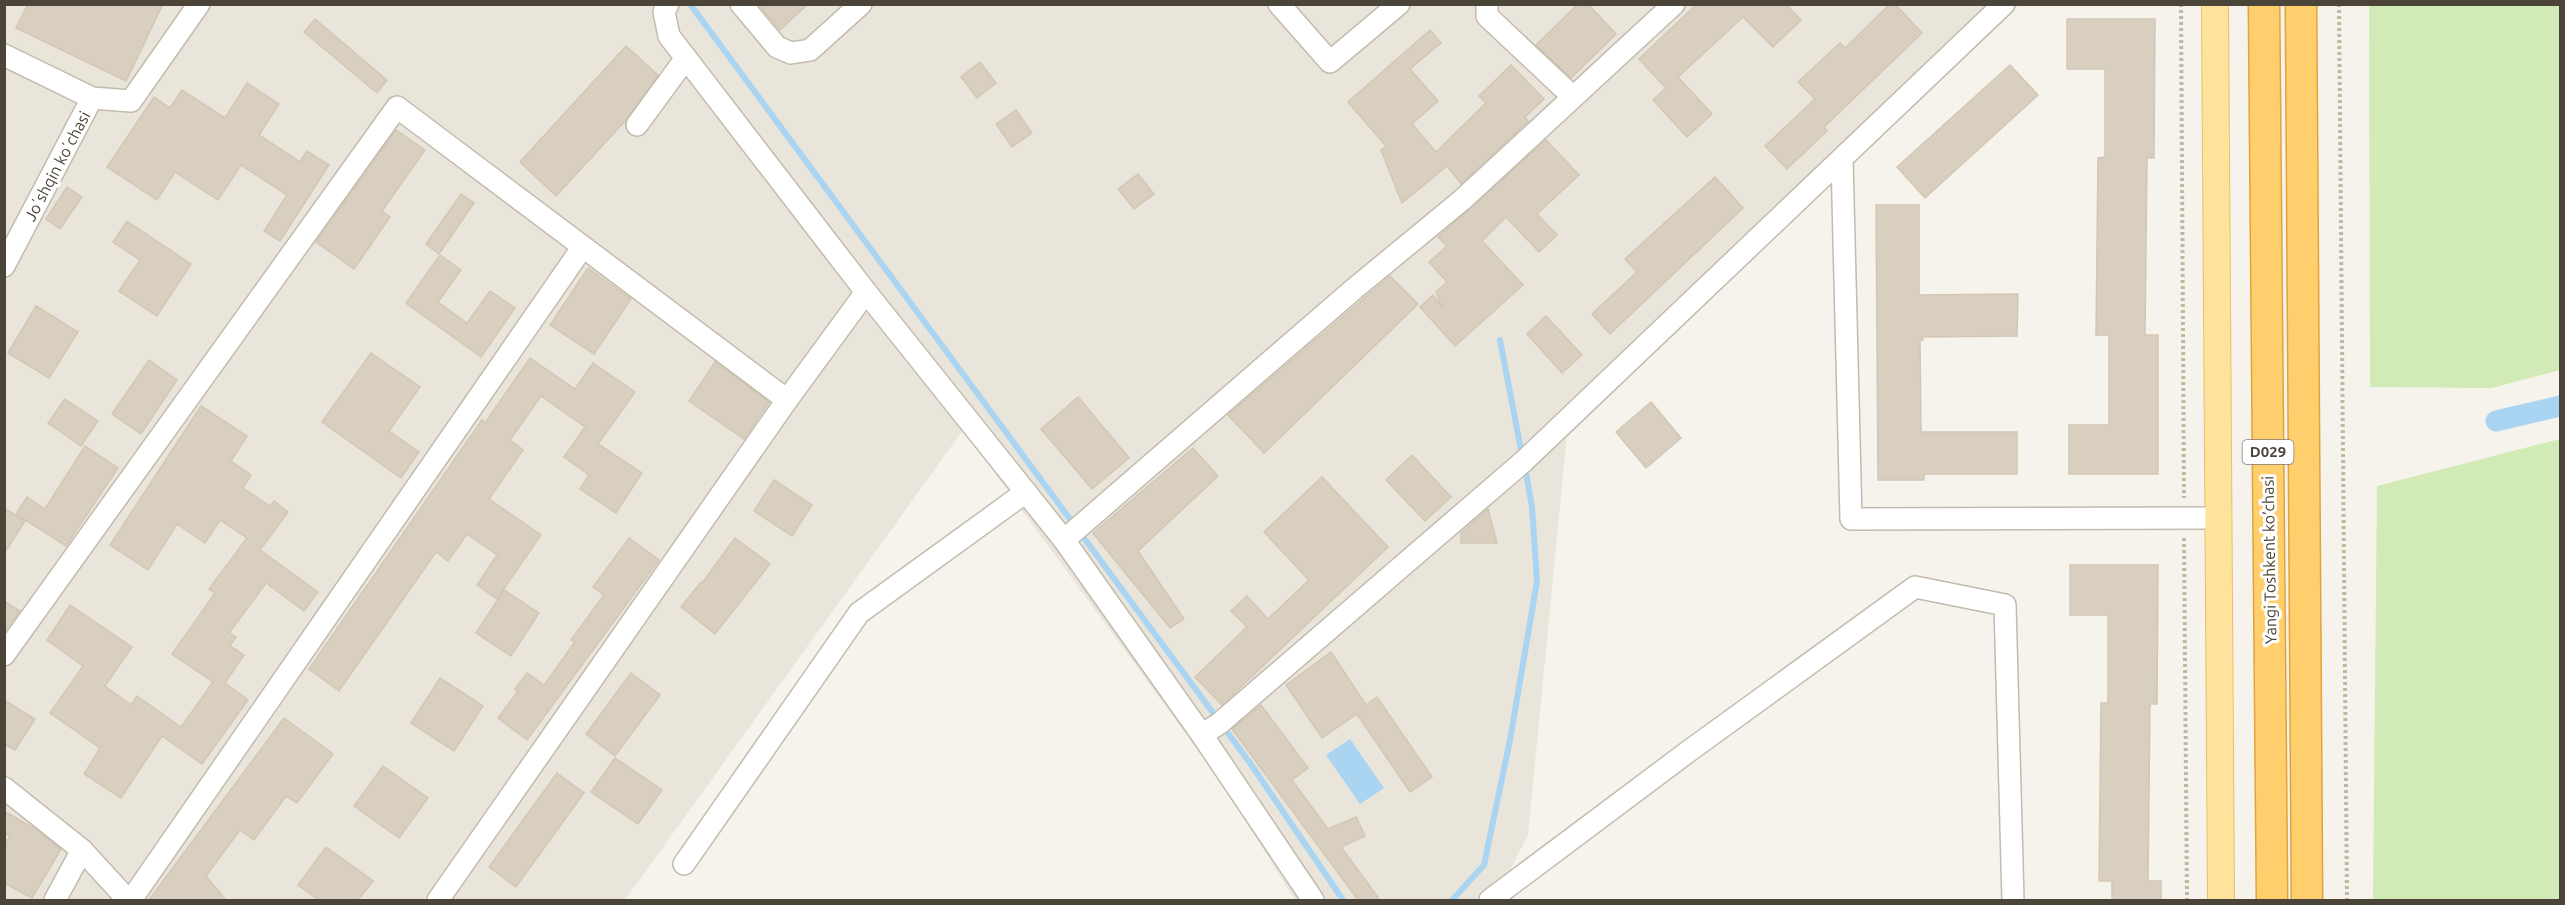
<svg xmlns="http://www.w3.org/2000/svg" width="2565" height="905" viewBox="0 0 2565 905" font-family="Ubuntu,sans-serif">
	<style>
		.residential { fill: #eae5da }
		.green { fill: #d2eab5 }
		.water { fill: #a9d4f2 }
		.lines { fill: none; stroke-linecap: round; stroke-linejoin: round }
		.stream { stroke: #a9d4f2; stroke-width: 6 }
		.canal { stroke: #a9d4f2; stroke-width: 21 }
		.building { fill: #d8cfc1; stroke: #d3c7b4; stroke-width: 1.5 }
		.minor-casing { stroke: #c2bbae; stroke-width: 24 }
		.major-casing { stroke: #e6c16a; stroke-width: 28 }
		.highway-casing { stroke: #e0a43c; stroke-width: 33 }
		.path { stroke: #c4b79f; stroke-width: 4; stroke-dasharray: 3 3; stroke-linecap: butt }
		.minor { stroke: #fff; stroke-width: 21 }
		.major { stroke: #ffe39c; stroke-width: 26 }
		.highway { stroke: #ffcf6e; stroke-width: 30 }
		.labels { text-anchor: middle; stroke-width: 6; stroke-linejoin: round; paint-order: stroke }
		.shield { fill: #fff; stroke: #817c74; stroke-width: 1.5 }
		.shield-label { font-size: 15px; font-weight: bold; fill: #4b4439 }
		.street-label { font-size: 16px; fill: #4b4439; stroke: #fff }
	</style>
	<rect width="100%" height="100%" fill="#f6f3ec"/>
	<path class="residential" d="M5,5H2019L1567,434L1528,835L1497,895L1491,900H1295L1220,780L963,430L625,900H5Z"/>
	<g class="green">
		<path d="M2369,5H2560V370L2492,388L2370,387Z"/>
		<path d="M2560,439V900H2373L2377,486Z"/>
	</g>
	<path class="water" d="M1350,739L1384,788L1360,804L1326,755Z"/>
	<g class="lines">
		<g class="stream">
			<path d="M690,4L1250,763L1343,900"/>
			<path d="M1500,340L1522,455"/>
			<path d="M1452,900L1484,865L1510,740L1537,581L1532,507L1525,467"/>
		</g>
		<path class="canal" d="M2496,421L2560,406"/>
	</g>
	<g class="building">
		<path d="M28,4H163L126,81L16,28Z"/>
		<path d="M758,4H808L780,30Z"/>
		<path d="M1578,4H1588L1616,34L1571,78L1536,45Z"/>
		<path d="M1697,4H1786L1801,20L1773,47L1743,17L1678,77L1712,114L1687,137L1653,100L1666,88L1639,59Z"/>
		<path d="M1890,4H1895L1922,33L1824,127L1827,131L1787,169L1765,146L1815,99L1798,82L1840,43L1845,48Z"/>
		<path d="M315,19L387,80L377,93L304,32Z"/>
		<path d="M2067,19H2155L2154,158H2147L2145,335H2158V474H2069V425H2109V335H2096L2098,158L2105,157V69H2067Z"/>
		<path d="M1430,30L1441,43L1410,69L1438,101L1412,124L1436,152L1486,103L1479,96L1511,65L1544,99L1525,117L1528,121L1461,184L1447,166L1402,203L1381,150L1386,146L1348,102Z"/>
		<path d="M626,46L658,75L626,120L556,196L520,162Z"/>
		<path d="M980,62L996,83L977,98L961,77Z"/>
		<path d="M2010,65L2038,95L1925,198L1897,167Z"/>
		<path d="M247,83L279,104L259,135L300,162L307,151L329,165L280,241L264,231L287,195L241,165L218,200L175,172L157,200L107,167L154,97L170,108L182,90L225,118Z"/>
		<path d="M1016,110L1032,133L1012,147L996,124Z"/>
		<path d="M396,130L425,150L382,211L390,217L354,269L316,242Z"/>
		<path d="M1546,140L1579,175L1537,214L1557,235L1539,252L1506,217L1482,241L1523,285L1455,346L1420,307L1433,295L1442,307L1436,292L1447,282L1429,262L1447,246L1438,237Z"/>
		<path d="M1138,174L1154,194L1134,209L1118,189Z"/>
		<path d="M1715,177L1743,208L1610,334L1592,314L1637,272L1625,259Z"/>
		<path d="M67,187L82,197L60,229L46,219Z"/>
		<path d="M461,194L474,203L439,254L426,244Z"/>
		<path d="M1876,205H1919V295L2018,294L2017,336L1923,337V340H1920L1921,432H2017V474H1924V480H1878Z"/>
		<path d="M127,221L191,264L157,316L119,291L140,260L113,242Z"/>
		<path d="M440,255L461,270L438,302L467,323L490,291L515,308L481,357L406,303Z"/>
		<path d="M588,268L631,299L594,354L550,325Z"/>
		<path d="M1390,276L1418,304L1264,453L1228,415Z"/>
		<path d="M36,306L78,332L49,378L8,353Z"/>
		<path d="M1546,316L1582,355L1562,373L1527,334Z"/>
		<path d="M371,353L420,387L389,431L419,452L401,478L322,422Z"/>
		<path d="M530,358L575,389L593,363L635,392L598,444L642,473L616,513L580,489L589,475L564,457L585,427L541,396L510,440L523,450L489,499L541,535L497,599L477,585L497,555L467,534L448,561L436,552L339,691L309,669L482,420L485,423Z"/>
		<path d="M149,360L177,380L141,434L112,414Z"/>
		<path d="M715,362L769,402L744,439L689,401Z"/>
		<path d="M1078,397L1129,458L1092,489L1041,429Z"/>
		<path d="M65,399L98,421L81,446L48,423Z"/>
		<path d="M1651,402L1681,438L1646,468L1616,432Z"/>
		<path d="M201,406L247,436L231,461L251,475L243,488L270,506L274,501L288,512L260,550L318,592L304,611L266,583L229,633L236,637L230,646L244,655L225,683L248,700L202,764L162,736L121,798L84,774L100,748L50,713L83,666L47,640L70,605L132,647L105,686L131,705L137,696L181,727L213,682L172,654L215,593L209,589L247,538L220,520L205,543L177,524L148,570L110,545Z"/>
		<path d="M85,446L118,468L66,546L16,514L27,497L45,509Z"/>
		<path d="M1193,448L1218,476L1138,551L1184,619L1170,628L1093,533Z"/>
		<path d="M1412,455L1451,497L1425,521L1386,480Z"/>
		<path d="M1322,477L1388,547L1222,705L1195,677L1247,627L1231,611L1247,596L1268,619L1309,580L1264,532Z"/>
		<path d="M774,480L812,505L792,536L754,511Z"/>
		<path d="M4,508L25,521L4,554Z"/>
		<path d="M1488,509L1497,543H1461V533Z"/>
		<path d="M629,538L659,560L527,740L498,718L518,691L515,689L527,673L544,685L575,642L571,640L604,595L593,587Z"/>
		<path d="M735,538L770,564L715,634L681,607L701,582L702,583Z"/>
		<path d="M2070,565H2158L2157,704H2150L2148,881H2161V900H2112V881H2099L2101,703H2108V615H2070Z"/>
		<path d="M504,590L539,613L511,656L476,633Z"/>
		<path d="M4,601L20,611L4,632Z"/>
		<path d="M1331,652L1366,705L1377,697L1432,777L1410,792L1357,714L1322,738L1286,685Z"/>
		<path d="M631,673L660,695L615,756L586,734Z"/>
		<path d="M440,678L483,706L454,751L411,723Z"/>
		<path d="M4,700L35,719L15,750L4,744Z"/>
		<path d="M1261,705L1308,768L1292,780L1328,829L1356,817L1365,836L1341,847L1380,900H1358L1232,729Z"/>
		<path d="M284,718L333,754L297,803L286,796L254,840L240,830L206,876L226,900H149Z"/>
		<path d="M615,758L662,790L638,824L591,792Z"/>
		<path d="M383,766L428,798L399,838L354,806Z"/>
		<path d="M557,773L584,793L516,887L489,867Z"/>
		<path d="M4,811L35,829L61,849L32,898L4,883V846L10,836L4,833Z"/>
		<path d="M326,847L373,881L358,900H319L298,885Z"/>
	</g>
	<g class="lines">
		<g class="minor-casing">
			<g id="minor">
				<path d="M668,4L664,12L669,36L866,292L1064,540L1202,735L1313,900"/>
				<path d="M741,4L777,47L791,53L810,50L861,4"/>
				<path d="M1279,4L1330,62L1399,4"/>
				<path d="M1487,4V16L1573,97"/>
				<path d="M4,55L92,98L131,101L199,4"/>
				<path d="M637,125L686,58"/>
				<path d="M1842,159L1851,519L2218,518"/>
				<path d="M4,266L92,98"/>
				<path d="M1064,540L1354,289L1462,200L1674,4"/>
				<path d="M4,655L397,107L787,400"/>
				<path d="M1202,735L1220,723L1524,461L2004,4"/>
				<path d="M4,788L82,850L128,900"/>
				<path d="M684,864L859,613L1026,492"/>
				<path d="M55,900L82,850"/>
				<path d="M131,900L582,248"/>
				<path d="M438,900L787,400L866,292"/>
				<path d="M1490,900L1689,751L1915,587L2005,605L2013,900"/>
			</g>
		</g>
		<g class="major-casing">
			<path id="major" d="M2215,4L2221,900"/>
		</g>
		<g class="highway-casing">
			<g id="highway">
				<path d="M2264,4L2272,900"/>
				<path d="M2301,4L2307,900"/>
			</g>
		</g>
		<g class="path">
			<path d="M2181,4L2184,498"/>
			<path d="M2339,4L2347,900"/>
			<path d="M2184,538L2187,900"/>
		</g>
		<use href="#minor" class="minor"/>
		<use href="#major" class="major"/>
		<use href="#highway" class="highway"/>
	</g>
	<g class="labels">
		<rect class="shield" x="2242.5" y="440" width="51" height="24" rx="4.5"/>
		<g class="shield-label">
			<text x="2268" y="457">D029</text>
		</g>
		<g class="street-label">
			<text transform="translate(57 166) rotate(-62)" y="6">Joʼshqin koʼchasi</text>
			<text transform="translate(2269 560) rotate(-91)" y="6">Yangi Toshkent ko‘chasi</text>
		</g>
	</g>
	<rect width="2565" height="905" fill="none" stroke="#4b4439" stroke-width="12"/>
</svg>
